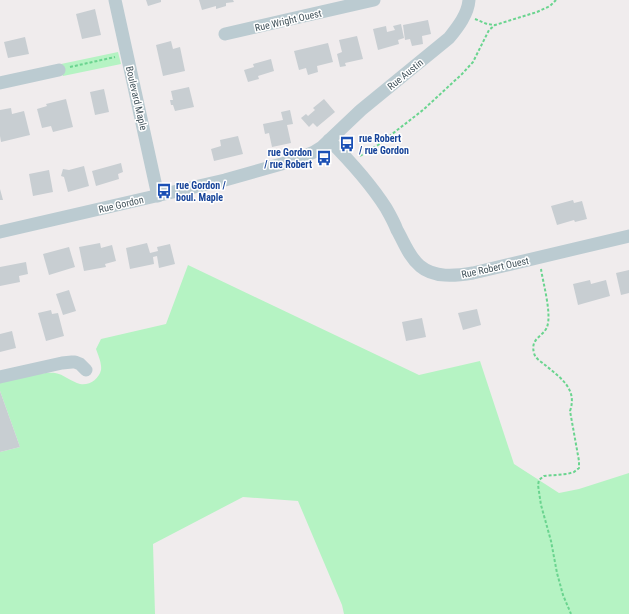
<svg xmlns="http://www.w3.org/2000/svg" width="629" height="614" viewBox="0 0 629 614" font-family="'Roboto Condensed',sans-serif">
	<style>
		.green { fill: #b5f3c3 }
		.building { fill: #c8ced2 }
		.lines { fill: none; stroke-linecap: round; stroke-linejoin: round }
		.path { stroke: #6ad48f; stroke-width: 2; stroke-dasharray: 3 2; stroke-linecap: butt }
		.minor { stroke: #bbcbd1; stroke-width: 13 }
		.labels { text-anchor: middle; stroke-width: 3; stroke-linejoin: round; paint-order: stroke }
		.street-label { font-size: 10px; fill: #43545c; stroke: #fff }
		.transit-label { font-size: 10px; font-weight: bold; fill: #164399; stroke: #fff; text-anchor: start }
	</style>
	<rect width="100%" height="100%" fill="#f0eced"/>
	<g class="green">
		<path d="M118,52L121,64L63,76L61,64Z"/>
		<path d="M188,265L419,375L480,361L514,464L559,493L579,489L629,473V614H344L342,605L298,501L243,497L153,544L155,614H0V452L20,447L0,391V383C12,380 44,371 55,373C63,374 72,382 80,384C89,386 99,379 101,370C102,363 98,355 96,349L101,339L166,324Z"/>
	</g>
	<g class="building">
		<path d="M146,0H161V2L148,6Z"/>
		<path d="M199,0H233L234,2L226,3V6L216,9V6L202,10Z"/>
		<path d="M95,9L101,35L82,39L76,14Z"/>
		<path d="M428,20L431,34L422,36L423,44L412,46L410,39L405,40L403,25Z"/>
		<path d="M401,24L404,38L398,40L399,44L378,50L373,29L386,26L387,32L395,30L393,26Z"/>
		<path d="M357,36L363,59L345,63L346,66L340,67L337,54L342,52L339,40Z"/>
		<path d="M25,37L29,54L8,58L4,42Z"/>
		<path d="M171,41L173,49L180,47L185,71L163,76L156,45Z"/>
		<path d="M328,43L333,62L317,66L318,72L308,75L306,68L299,70L294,51Z"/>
		<path d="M271,59L274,71L258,76L259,79L248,82L244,70L254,67L253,64Z"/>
		<path d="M189,87L194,107L175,111L173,105H171L170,100H173L171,91Z"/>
		<path d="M104,89L109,112L95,115L90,92Z"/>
		<path d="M66,99L73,127L53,132L51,126L42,128L37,109L47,106L46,104Z"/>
		<path d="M324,99L335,112L317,127L313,123L309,127L301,118L306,114L308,116L315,110L313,108Z"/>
		<path d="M11,108L12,114L24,111L30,135L1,142L0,136V110Z"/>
		<path d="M290,110L293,124L287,125L291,143L272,147L269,133L265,134L263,124L283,120L281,112Z"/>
		<path d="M238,136L243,154L214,161L211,149L221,146L220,140Z"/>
		<path d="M121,163L123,172L118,174L119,179L96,186L92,171Z"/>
		<path d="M84,166L89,186L68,192L64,177L61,176L63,169L69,170Z"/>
		<path d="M49,170L53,192L33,196L29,174Z"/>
		<path d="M0,189L3,200H0Z"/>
		<path d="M573,200L574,203L582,201L587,219L575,222L574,220L557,225L551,206Z"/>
		<path d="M100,243L101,248L112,245L116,261L105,264L106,267L84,271L79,247Z"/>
		<path d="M147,243L150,253L158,251L157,247L170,244L175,264L159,268L157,256L153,257L154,264L130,269L126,248Z"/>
		<path d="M69,247L75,267L49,275L43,254Z"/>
		<path d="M26,262L28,274L19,276L20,282L0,286V267Z"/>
		<path d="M629,270V293L621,295L616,273Z"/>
		<path d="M590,280L591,284L606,280L610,296L578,305L573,284Z"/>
		<path d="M69,290L76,311L63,315L56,294Z"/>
		<path d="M477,309L481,325L463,330L458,313Z"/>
		<path d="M51,310L52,314L58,313L64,336L46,341L38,313Z"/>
		<path d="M422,318L426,337L406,341L402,322Z"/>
		<path d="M12,331L16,348L0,352V334Z"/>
		<path d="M0,391L20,447L0,452Z"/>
	</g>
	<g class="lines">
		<g class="path">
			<path d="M475,19L487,24L495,25"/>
			<path d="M70,67L115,57"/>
			<path d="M360,156L378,145L423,110L462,74L473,62L489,30L495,25L537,12L550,6L556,0"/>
			<path d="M541,269C543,283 552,314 547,327C543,337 530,338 534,353C535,358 540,361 544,364C559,377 578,388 570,411L579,461V468L574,472L567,474L544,476L539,480L538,485L541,505L551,541L557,573L563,595L571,614"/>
		</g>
		<g class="minor">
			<path d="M115,0L158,196"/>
			<path d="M225,34L374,0"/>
			<path d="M0,83L59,70"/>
			<path d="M329,140C350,161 370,183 386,208C390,215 394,222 397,230C404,242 409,257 420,266C434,278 455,276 473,273L629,236"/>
			<path d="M0,232L225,180L292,161L314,152L322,147L361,110L449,38C458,27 468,14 469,0"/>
			<path d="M0,377L62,363L72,362H75L80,364L86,370"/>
		</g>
	</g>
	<defs>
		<g id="bus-bare" transform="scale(1.2)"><path d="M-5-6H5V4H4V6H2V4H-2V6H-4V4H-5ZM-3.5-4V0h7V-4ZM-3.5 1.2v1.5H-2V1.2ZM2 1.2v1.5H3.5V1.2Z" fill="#1a4fb4" stroke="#fff" stroke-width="2.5" paint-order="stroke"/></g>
	</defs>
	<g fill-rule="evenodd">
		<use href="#bus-bare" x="347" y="144"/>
		<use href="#bus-bare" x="324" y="158"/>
		<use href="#bus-bare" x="164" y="191"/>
	</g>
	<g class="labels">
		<g class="street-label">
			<text transform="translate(288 20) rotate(-13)" y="4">Rue Wright Ouest</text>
			<text transform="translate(405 74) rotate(-39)" y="4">Rue Austin</text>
			<text transform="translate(137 98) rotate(77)" y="4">Boulevard Maple</text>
			<text transform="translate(121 204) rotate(-13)" y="4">Rue Gordon</text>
			<text transform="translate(495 267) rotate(-12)" y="4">Rue Robert Ouest</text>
		</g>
		<g class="transit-label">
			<text x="359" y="142">rue Robert<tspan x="359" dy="12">/ rue Gordon</tspan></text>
			<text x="312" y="156" text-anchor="end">rue Gordon<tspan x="312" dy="12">/ rue Robert</tspan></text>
			<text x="176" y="189">rue Gordon /<tspan x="176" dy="12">boul. Maple</tspan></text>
		</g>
	</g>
</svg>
